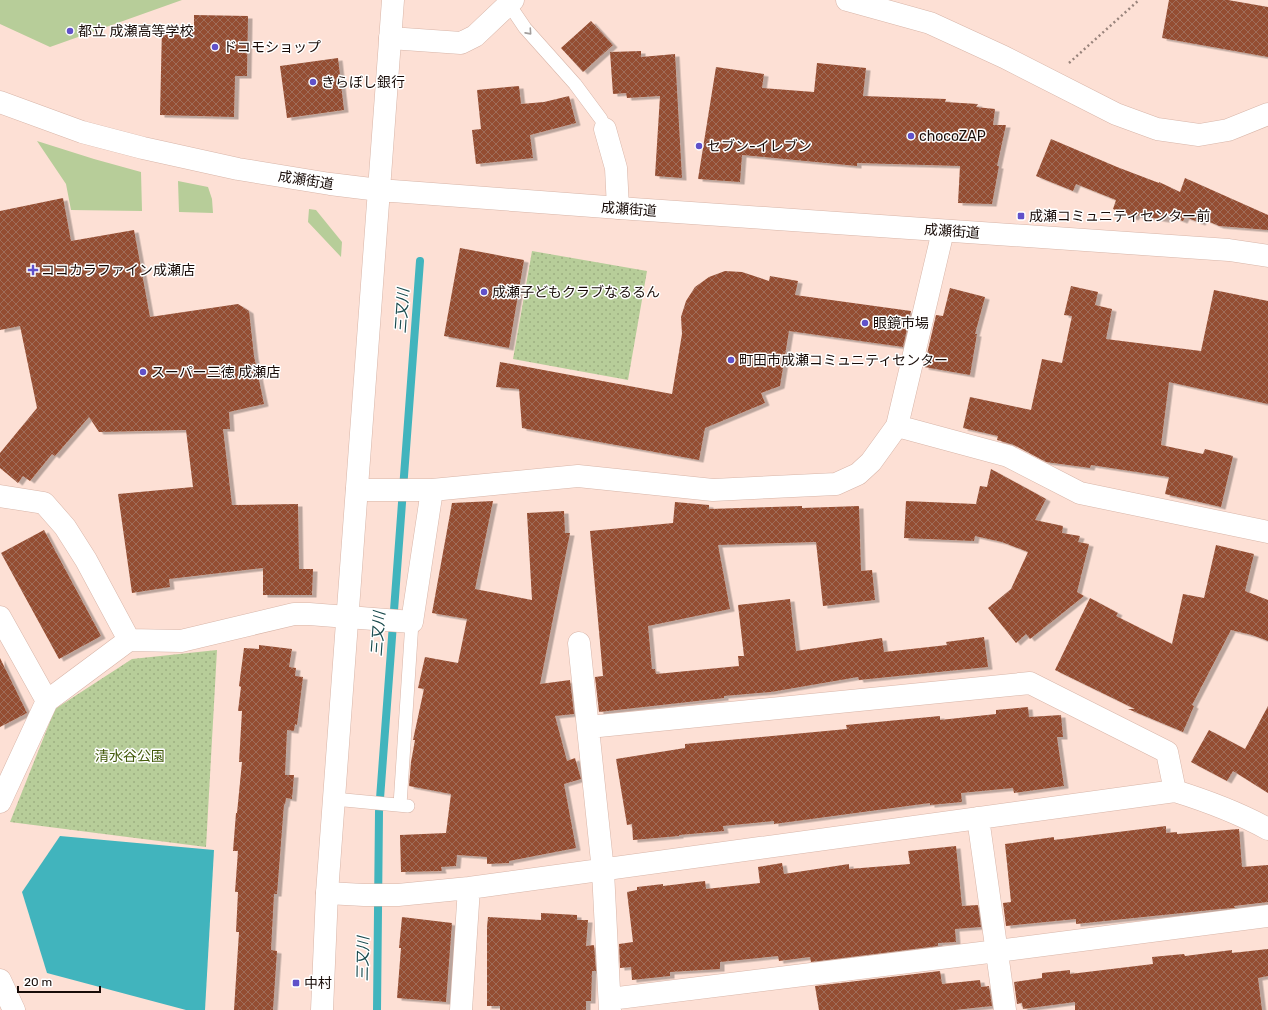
<svg xmlns="http://www.w3.org/2000/svg" width="1268" height="1010" font-family="Rubik,'Noto Sans JP',sans-serif">
  <style>
    .grass { fill: #b7cd99 }
    .park { fill: url(#park-dots) }
    .water { fill: #41b4bd }
    .lines { fill: none; stroke-linecap: round; stroke-linejoin: round }
    .stream { stroke: #41b4bd; stroke-width: 8 }
    .building { fill: url(#building-cross-hatch); filter: url(#shadow) }
    .lane-casing { stroke: #d8b5a8; stroke-width: 14 }
    .street-casing { stroke: #d8b5a8; stroke-width: 23 }
    .secondary-casing { stroke: #d8b5a8; stroke-width: 23 }
    .path { stroke: #98837b; stroke-width: 2.5; stroke-dasharray: 2 3; stroke-linecap: butt }
    .lane { stroke: #fff; stroke-width: 13 }
    .street { stroke: #fff; stroke-width: 22 }
    .secondary { stroke: #fff; stroke-width: 22 }
    .oneway { stroke: #a39e9c }
    .poi-dot { fill: #6051c9; stroke: #fff; stroke-width: 1.5 }
    .labels { text-anchor: middle; stroke-width: 3; stroke-linejoin: round; paint-order: stroke }
    .poi-label { font-size: 14px; fill: #180c08; stroke: #fff; text-anchor: start }
    .street-label { font-size: 14px; fill: #180c08; stroke: #fff }
    .park-label { font-size: 14px; fill: #425a0a; stroke: #fff }
    .water-label { font-size: 15px; font-style: italic; fill: #184a4d; stroke: #fff }
  </style>
  <defs>
    <pattern id="park-dots" width="8" height="8" patternUnits="userSpaceOnUse"><rect width="8" height="8" fill="#b7cd99"/><path d="M2 2h.1M6 6h.1" fill="none" stroke="#9daf82" stroke-width="1.8" stroke-linecap="round"/></pattern>
    <pattern id="building-cross-hatch" width="8" height="8" patternUnits="userSpaceOnUse"><rect width="8" height="8" fill="#944e33"/><path d="M0 0l8 8M0 8l8-8" fill="none" stroke="#9f6d5a"/></pattern>
    <filter id="shadow"><feDropShadow dx="4.5" dy="2.5" stdDeviation="0" flood-color="#0004"/></filter>
  </defs>
  <rect width="100%" height="100%" fill="#fde0d5"/>
  <path class="grass" d="M0 0H182L50 47 0 24Z
    M37 141 94 159 141 172 142 211 71 210 66 184Z
    M178 181 208 187 212 199 213 213 179 212Z
    M309 209 316 210 342 242 341 257 308 222Z"/>
  <path class="park" d="M532 251 647 271 628 380 513 359Z
    M217 650 206 847 10 822 55 709 132 659Z"/>
  <path class="water" d="M60 836 214 850 205 1010H186L47 973 22 892Z"/>
  <g class="lines">
    <path class="stream" d="M377 1010 379 812 420 261"/>
  </g>
  <path class="building" d="M1169 0H1228L1268 7V57L1162 38Z
    M194 15 248 16 247 76H235L234 117 160 115 162 27 194 28Z
    M591 21 613 45 583 72 561 48Z
    M641 51V57L675 54 682 178 655 176 660 96 627 98 626 93 613 94 610 52Z
    M338 58 344 110 287 118 280 66Z
    M817 63 866 68 863 96 946 99 945 102 978 104 976 107 995 109 993 125H1006L997 166H999L992 204 958 203 960 166 857 163V166L742 155 740 182 698 179 716 67 764 74 762 88 814 92Z
    M519 86 521 104 544 102 569 96 576 123 530 135 533 158 476 164 472 130 481 129 477 90Z
    M1051 139 1117 167 1159 183V182L1180 192 1185 178 1268 215V230L1219 226 1203 219 1201 223 1185 217 1183 221 1167 215 1165 220 1136 215 1134 218 1113 209 1116 200 1076 184 1073 191 1036 176Z
    M63 198 71 241 134 230 150 317 238 304 249 311 254 356 264 404 229 412 230 429H223L232 505 298 504 299 569H313L312 595H263V568L169 579 170 587 132 593 118 494 193 487 186 430 99 432 89 417 55 456 52 454 30 481 23 476 18 483 0 468V453L37 408 20 326 0 330V211Z
    M460 248 524 260 509 348 444 336Z
    M725 271 742 272 769 281 770 276 798 281 795 295 911 311 903 347 789 331 780 386 761 393 765 403 705 428 699 460 522 428 519 389 496 387 500 362 672 394 682 334 681 317 686 301 695 287 709 277Z
    M1071 286 1098 292 1095 305 1112 309 1106 339 1201 351 1214 290 1268 301V404L1169 382 1161 445 1203 454 1205 449 1233 456 1221 507 1165 494 1169 477 1091 465 1090 468 1046 462 1014 445 997 440 998 436 963 428 970 397 1031 410 1042 359 1062 363 1072 316 1064 315Z
    M950 288 985 297 975 334H977L970 375 924 367 936 315 943 316Z
    M991 469 1046 499 1035 520 1063 526 1062 533 1080 536 1078 542 1089 544 1077 592 1084 596 1030 639 1026 634 1016 643 988 608 1011 589 1028 552 1002 542 975 536 974 541 904 538 906 501 976 504 980 486 987 487Z
    M493 501 475 589 532 600 527 513 564 511 565 533H570L540 684 570 680 574 714 555 716 567 761 575 758 581 779 564 784 576 848 509 861V863L487 864V857L457 855 456 866 441 867 442 871 401 872 400 835 446 833 451 794 409 786 411 762 415 740H413L424 689 418 688 425 657 458 663 467 619 432 613 452 503Z
    M675 502 709 505V509L802 506V508L859 506 861 571 872 570 875 600 823 606 816 542 718 545 730 609 648 626 652 669H655L656 674 739 666 738 656H744L738 605 790 599 796 651 882 638 884 652 947 645 946 642 984 637 988 667 859 680 858 677 771 692 724 696V698L599 712 595 677 603 676 590 531 673 523Z
    M44 530 101 636 59 659 1 553Z
    M1216 545 1254 554 1245 591 1268 600V641L1252 635 1231 630 1192 705 1194 706 1183 732 1128 709H1135L1055 670 1090 598 1118 613 1116 616 1172 644 1183 594 1204 598Z
    M259 645 292 649 289 667 296 668 295 676 303 677 297 725 295 724 294 731 287 730 285 775H294L292 799 286 798 285 805 284 804 277 894H274L271 950 277 951 273 1010H234L239 932H236L238 892H235L238 851H233L236 813H237L242 762H239L242 711H238L241 687 239 686 244 648 259 649Z
    M0 658 27 713 0 727Z
    M1268 706V793L1233 771 1227 781 1191 762 1209 730 1245 749Z
    M1028 707 1029 717 1061 715 1063 737H1057L1064 786 1014 793 1013 788 961 793 962 802 930 805V803L774 824V821L723 826 724 831 679 835V836L633 840 632 824 627 825 616 759 685 748V744L847 729 846 725 940 716V720L996 714V710Z
    M1166 826V833L1177 832V834L1239 829 1242 867 1268 865V902L1234 906 1235 908 1221 909 1076 924V919L1006 926 1003 903 1011 902 1005 844 1054 837V840Z
    M956 846 962 906 978 905 981 927 955 929 956 942 938 943V946L811 962 810 957 779 961 778 956 720 962V969L670 972V976L632 980 631 967 620 968 619 944 633 942 627 892 637 890V887L663 884V886L705 881 706 889 760 883 758 867 782 863 784 874 849 864V869L910 864 908 851Z
    M541 913 577 915V920H588L586 946 594 945 596 971H592L591 1001H586V1010H500V1006H487V927L488 917 541 920Z
    M402 917 452 923 446 1002 397 998 401 948H399Z
    M1268 949V976L1258 978 1262 1010H1075V1002L1023 1009 1022 1003 1017 1004 1014 982 1042 978V973L1070 970V974L1153 964 1152 957 1184 954 1185 956 1232 950V953Z
    M940 971 942 984 980 980 981 987 989 986 992 1006 955 1010H819L815 986Z"/>
  <g class="lines">
    <g class="lane-casing">
      <path id="lane" d="M506 0 525 28 575 84 601 119 605 129
        M334 799 408 806
        M400 805 412 622"/>
    </g>
    <g class="street-casing">
      <path id="street" d="M390 38 461 43 475 36 513 0
        M605 129 616 168 618 208
        M897 426 1008 456 1080 493 1268 532
        M357 490H432L578 476 713 490 836 484 858 474 871 462 897 426 943 231
        M0 496 44 503 65 527 86 560 129 640
        M0 617 47 701
        M579 643 603 871 610 1010
        M589 727 1030 683 1167 752 1175 791
        M0 802 47 701 129 640 181 641 294 614H309L412 622 432 490
        M978 818 1005 1010
        M327 893 364 895H398L469 888 1175 791C1207 801 1239 813 1268 829
        M0 980 14 1010
        M610 999 997 951 1268 916
        M461 1010 469 888"/>
    </g>
    <g class="secondary-casing">
      <path id="secondary" d="M847 0 930 23 1004 57 1116 114 1157 129 1199 135 1228 130 1268 114
        M0 102 82 132 143 148 238 169 330 184 379 190 633 209 1229 250 1268 256
        M322 1010 327 893 393 0"/>
    </g>
    <path class="path" d="M1069 63 1139 0"/>
    <use href="#lane" class="lane"/>
    <use href="#street" class="street"/>
    <use href="#secondary" class="secondary"/>
  </g>
  <defs><path id="oneway-chevron" d="M-2-3.5L2.5 0L-2 3.5" fill="none" stroke-width="1.6" stroke-linecap="round" stroke-linejoin="round"/></defs>
  <use class="oneway" href="#oneway-chevron" transform="translate(529 32) rotate(48)"/>
  <g class="poi-dot">
    <circle cx="70" cy="31" r="4"/>
    <circle cx="215" cy="47" r="4"/>
    <circle cx="313" cy="82" r="4"/>
    <circle cx="911" cy="136" r="4"/>
    <circle cx="699" cy="146" r="4"/>
    <rect x="1017" y="212" width="8" height="8" rx="2"/>
    <path d="M31 264h4v4h4v4h-4v4h-4v-4h-4v-4h4z"/>
    <circle cx="484" cy="292" r="4"/>
    <circle cx="865" cy="323" r="4"/>
    <circle cx="731" cy="360" r="4"/>
    <circle cx="143" cy="372" r="4"/>
    <rect x="292" y="979" width="8" height="8" rx="2"/>
  </g>
  <g class="labels">
    <g class="poi-label">
      <text x="78" y="36">都立 成瀬高等学校</text>
      <text x="223" y="52">ドコモショップ</text>
      <text x="321" y="87">きらぼし銀行</text>
      <text x="919" y="141">chocoZAP</text>
      <text x="707" y="151">セブン-イレブン</text>
      <text x="1029" y="221">成瀬コミュニティセンター前</text>
      <text x="41" y="275">ココカラファイン成瀬店</text>
      <text x="492" y="297">成瀬子どもクラブなるるん</text>
      <text x="873" y="328">眼鏡市場</text>
      <text x="739" y="365">町田市成瀬コミュニティセンター</text>
      <text x="151" y="377">スーパー三徳 成瀬店</text>
      <text x="304" y="988">中村</text>
    </g>
    <g class="street-label">
      <text transform="translate(306 180) rotate(9)" y="5">成瀬街道</text>
      <text transform="translate(629 209) rotate(4)" y="5">成瀬街道</text>
      <text transform="translate(952 231) rotate(4)" y="5">成瀬街道</text>
    </g>
    <g class="park-label">
      <text x="130" y="761">清水谷公園</text>
    </g>
    <g class="water-label">
      <text transform="translate(402 311) rotate(-86)" y="5">三又川</text>
      <text transform="translate(378 634) rotate(-86)" y="5">三又川</text>
      <text transform="translate(363 959) rotate(-89)" y="5">三又川</text>
    </g>
  </g>
  <path d="M18 986v6h82v-6" fill="none" stroke="#180c08" stroke-width="2"/>
  <text x="24" y="986" font-size="12" fill="#180c08" stroke="#ffffff" stroke-width="3" paint-order="stroke">20 m</text>
</svg>
